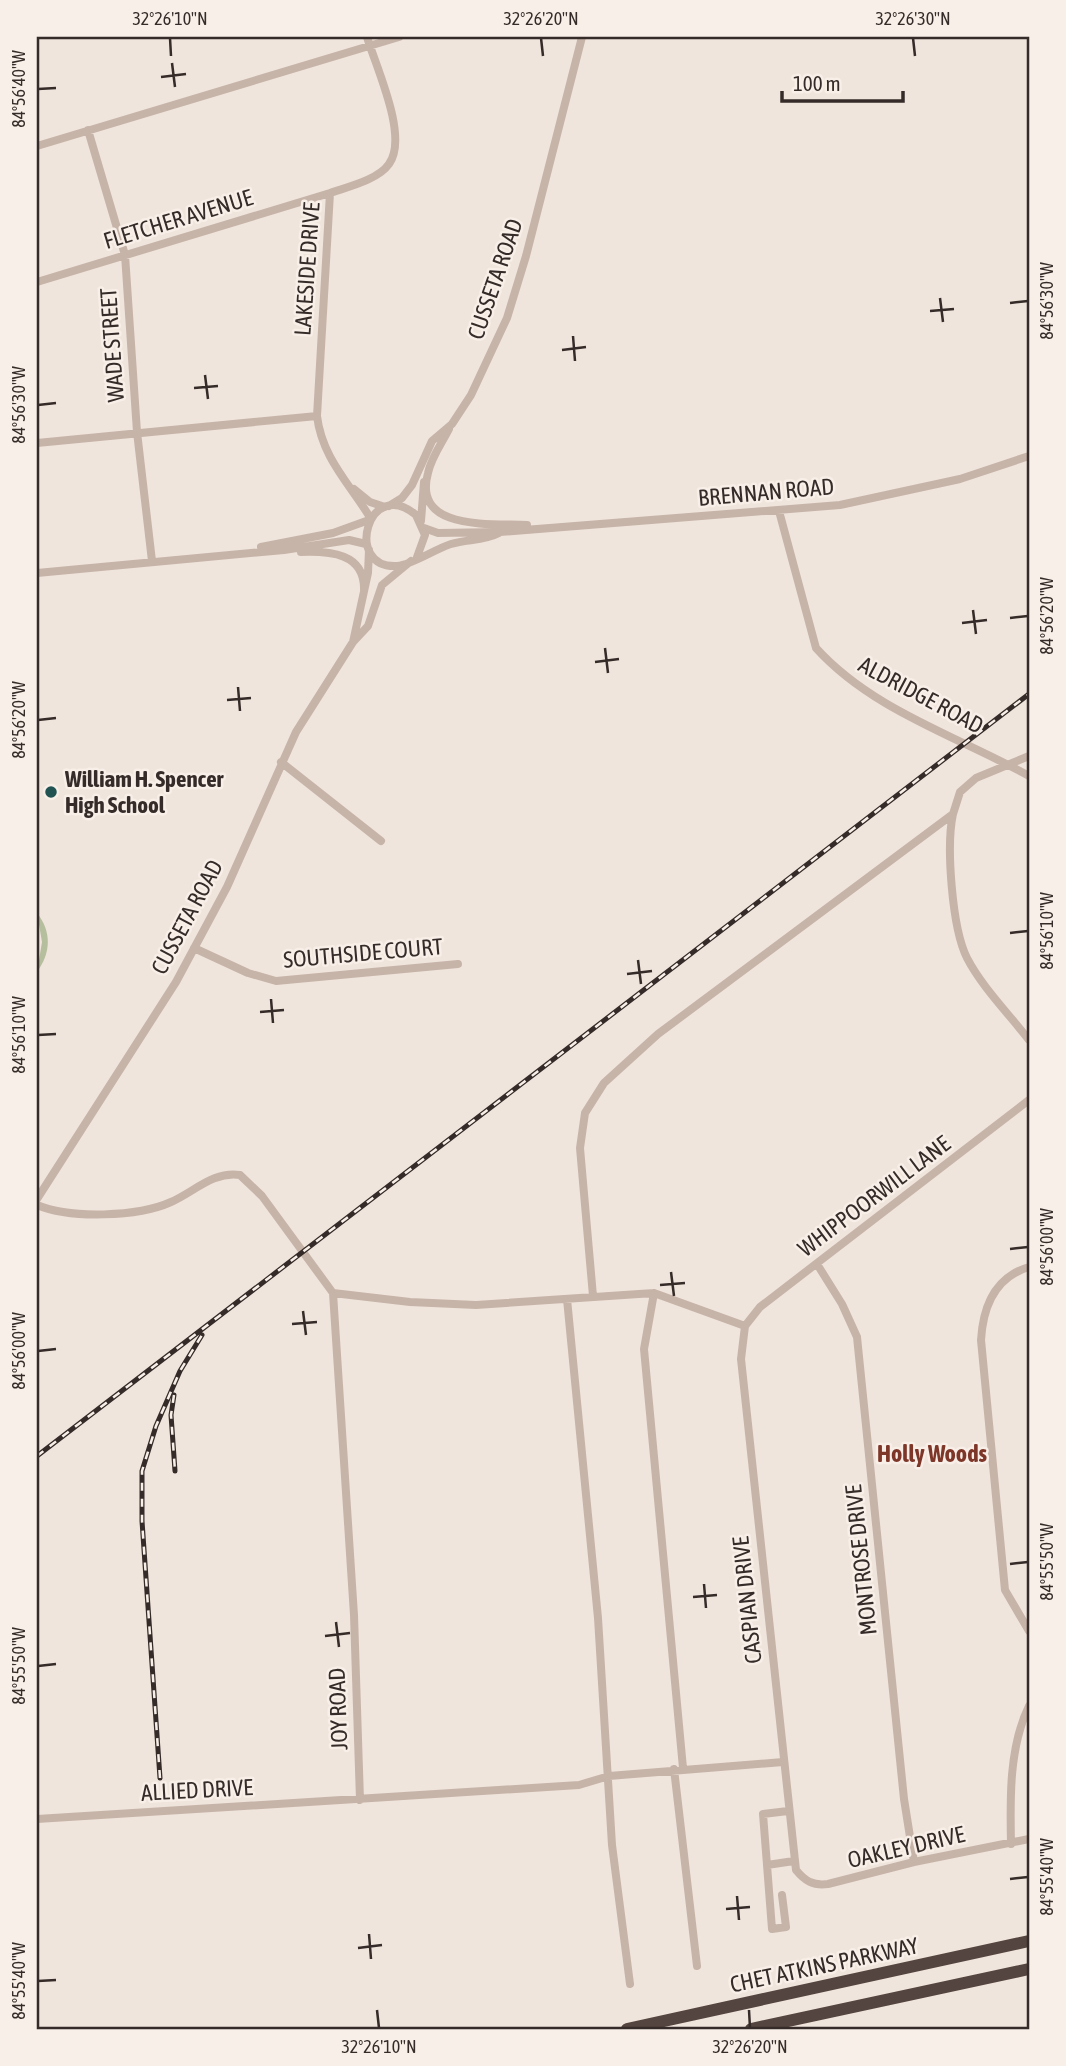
<svg xmlns="http://www.w3.org/2000/svg" width="1066" height="2066" font-family="'Asap Condensed',sans-serif">
  <style>
    .green { fill: #b5be9d }
    .lines { fill: none; stroke-linecap: round; stroke-linejoin: round }
    .minor { stroke: #c7b4a9; stroke-width: 8 }
    .highway { stroke: #554540; stroke-width: 12 }
    .rail-casing { stroke: #352b28; stroke-width: 5 }
    .rail { stroke: #f8efe8; stroke-width: 2.5; stroke-dasharray: 8; stroke-linecap: butt }
    .ticks { fill: none; stroke: #352b28; stroke-width: 2.5 }
    .poi-dot { fill: #215352; stroke: #f8efe8; stroke-width: 2.5 }
    .labels { text-anchor: middle; stroke-width: 5; stroke-linejoin: round; paint-order: stroke }
    .street-label { font-size: 23px; fill: #352b28; stroke: #f8efe8 }
    .poi-label { font-size: 23px; font-weight: bold; fill: #352b28; stroke: #f8efe8; text-anchor: start }
    .neighbourhood-label { font-size: 24px; font-weight: bold; fill: #7d3628; stroke: #f8efe8 }
    .neatline { fill: none; stroke: #352b28; stroke-width: 2.5 }
    .ticks-label { font-size: 18px; text-anchor: middle; fill: #352b28 }
  </style>
  <rect width="100%" height="100%" fill="#f0e5dc"/>
  <path class="green" d="M37 913C52 932 51 953 37 972L42 942Z"/>
  <g class="lines">
    <path class="minor" d="M367 37C376 67 409 137 389 164 378 180 347 187 330 193L317 416C322 458 350 484 371 519
      M88 130 125 255 137 432 152 561
      M37 146 399 37
      M37 282 330 193
      M449 429C442 443 431 458 428 473 412 532 493 523 527 525
      M37 443 317 416
      M354 489 370 502 385 507
      M389 506 402 498 412 485 432 441 452 424 471 395 507 318 526 256 582 37
      M779 511 816 648C872 710 957 736 1029 776
      M421 521 424 482
      M424 528 438 533 500 532 840 505 960 479 1029 456
      M261 547 333 533 369 520
      M301 552C330 551 365 553 364 590
      M417 557 425 535 416 515C368 475 343 569 397 566 412 565 435 549 451 544 467 539 484 541 499 533
      M37 573 284 550 349 540 366 544
      M353 642 368 573 369 550
      M281 762 381 841
      M953 814C946 846 952 928 967 958 982 987 1009 1014 1029 1040
      M194 948 248 973 276 981 458 964
      M37 1199 176 982 227 887 296 732 353 642 368 626 382 585 411 561
      M37 1205C70 1219 138 1217 171 1202 194 1192 213 1171 240 1175L262 1196 333 1293 354 1615 360 1800
      M817 1264 842 1304 857 1337 904 1799 914 1862
      M1029 1267C995 1277 983 1307 981 1340L1005 1590 1029 1631
      M333 1293 410 1302 476 1305 654 1293 745 1326
      M654 1293 644 1349 683 1768
      M593 1296 580 1148 585 1113 604 1083 658 1034 953 814 960 792 976 778 1029 756
      M567 1299 598 1618 612 1845 630 1984
      M745 1326 741 1359 796 1870C805 1881 813 1886 828 1884L914 1862 1029 1839
      M745 1326 760 1307 1029 1100
      M674 1769 697 1966
      M788 1811 763 1814 767 1865 794 1861
      M37 1819 579 1785 609 1776 783 1762
      M1011 1844C1010 1799 1009 1747 1029 1706
      M767 1865 772 1929 786 1927 782 1895"/>
    <path class="highway" d="M627 2029 1029 1941
      M751 2029 1029 1969"/>
    <g class="rail-casing">
      <path id="rail" d="M174 1395 171 1415 175 1471
        M37 1456 1029 694
        M160 1778 142 1521V1471L156 1426 180 1371 202 1335"/>
    </g>
    <use href="#rail" class="rail"/>
  </g>
  <path class="ticks" d="M170 38 171 56M541 38 543 56M913 38 915 56M172 63 175 87M161 77 186 74M38 89 56 88M940 298 943 322M1010 303 1028 301M930 311 954 309M573 336 575 361M562 350 586 347M205 375 208 399M194 388 218 386M38 405 56 403M973 610 976 634M1010 618 1028 616M962 623 987 620M605 648 608 673M595 662 619 659M238 687 240 711M227 700 251 698M38 720 56 718M1010 933 1028 931M638 960 641 984M627 974 652 971M271 999 273 1023M260 1012 284 1010M38 1035 56 1034M1010 1249 1028 1247M671 1272 674 1296M660 1285 685 1283M303 1311 306 1335M292 1324 317 1322M38 1351 56 1349M1010 1564 1028 1562M704 1584 706 1608M693 1597 717 1595M336 1622 339 1647M325 1636 350 1633M38 1666 56 1664M1010 1879 1028 1877M737 1896 739 1920M726 1909 750 1907M369 1934 371 1959M358 1948 382 1945M38 1981 56 1980M377 2010 379 2028M749 2010 750 2028"/>
  <circle class="poi-dot" cx="51" cy="792" r="7"/>
  <g class="labels">
    <g class="street-label">
      <text transform="translate(178 219) rotate(-17)" y="8">FLETCHER AVENUE</text>
      <text transform="translate(307 269) rotate(-86)" y="8">LAKESIDE DRIVE</text>
      <text transform="translate(495 279) rotate(-71)" y="8">CUSSETA ROAD</text>
      <text transform="translate(112 345) rotate(-94)" y="8">WADE STREET</text>
      <text transform="translate(766 492) rotate(-5)" y="8">BRENNAN ROAD</text>
      <text transform="translate(921 695) rotate(28)" y="8">ALDRIDGE ROAD</text>
      <text transform="translate(187 917) rotate(-62)" y="8">CUSSETA ROAD</text>
      <text transform="translate(363 953) rotate(-5)" y="8">SOUTHSIDE COURT</text>
      <text transform="translate(874 1196) rotate(-37)" y="8">WHIPPOORWILL LANE</text>
      <text transform="translate(861 1560) rotate(-96)" y="8">MONTROSE DRIVE</text>
      <text transform="translate(747 1600) rotate(-96)" y="8">CASPIAN DRIVE</text>
      <text transform="translate(338 1709) rotate(-92)" y="8">JOY ROAD</text>
      <text transform="translate(197 1790) rotate(-3)" y="8">ALLIED DRIVE</text>
      <text transform="translate(906 1847) rotate(-13)" y="8">OAKLEY DRIVE</text>
      <text transform="translate(824 1965) rotate(-12)" y="8">CHET ATKINS PARKWAY</text>
    </g>
    <g class="poi-label">
      <text x="65" y="787">William H. Spencer<tspan x="65" dy="26">High School</tspan></text>
    </g>
    <g class="neighbourhood-label">
      <text x="932" y="1462">Holly Woods</text>
    </g>
  </g>
  <rect width="1066" height="2066" fill="none" stroke="#f8efe8" stroke-width="77"/>
  <path d="M782 91v10h121v-10" fill="none" stroke="#352b28" stroke-width="3.5"/>
  <text x="793" y="91" font-size="21" fill="#352b28" stroke="#f8efe8" stroke-width="5" paint-order="stroke">100 m</text>
  <rect x="38" y="38" width="990" height="1990" class="neatline"/>
  <g class="ticks-label">
    <text x="170" y="25">32°26'10"N</text>
    <text x="541" y="25">32°26'20"N</text>
    <text x="913" y="25">32°26'30"N</text>
    <text transform="translate(19 89) rotate(-90)" y="6">84°56'40"W</text>
    <text transform="translate(1047 301) rotate(-90)" y="6">84°56'30"W</text>
    <text transform="translate(19 405) rotate(-90)" y="6">84°56'30"W</text>
    <text transform="translate(1047 616) rotate(-90)" y="6">84°56'20"W</text>
    <text transform="translate(19 720) rotate(-90)" y="6">84°56'20"W</text>
    <text transform="translate(1047 931) rotate(-90)" y="6">84°56'10"W</text>
    <text transform="translate(19 1035) rotate(-90)" y="6">84°56'10"W</text>
    <text transform="translate(1047 1247) rotate(-90)" y="6">84°56'00"W</text>
    <text transform="translate(19 1351) rotate(-90)" y="6">84°56'00"W</text>
    <text transform="translate(1047 1562) rotate(-90)" y="6">84°55'50"W</text>
    <text transform="translate(19 1666) rotate(-90)" y="6">84°55'50"W</text>
    <text transform="translate(1047 1877) rotate(-90)" y="6">84°55'40"W</text>
    <text transform="translate(19 1981) rotate(-90)" y="6">84°55'40"W</text>
    <text x="379" y="2053">32°26'10"N</text>
    <text x="750" y="2053">32°26'20"N</text>
  </g>
</svg>
